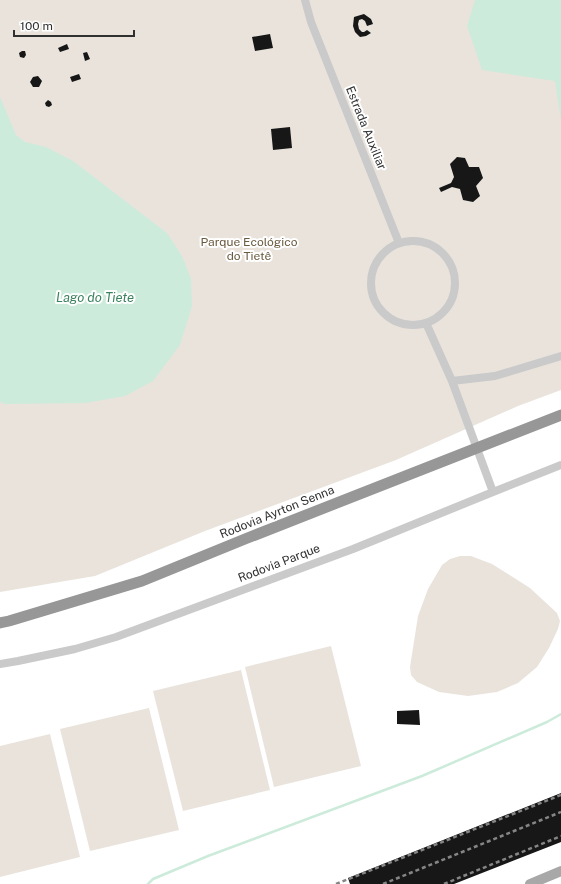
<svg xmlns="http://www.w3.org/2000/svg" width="561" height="884" font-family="'Public Sans',sans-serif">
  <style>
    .green { fill: #e9e3dc }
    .water { fill: #ccebdb }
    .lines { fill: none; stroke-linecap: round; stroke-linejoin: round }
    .stream { stroke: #ccebdb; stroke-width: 2.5 }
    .building { fill: #171717 }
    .minor { stroke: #cacaca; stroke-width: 8 }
    .major { stroke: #a8a8a8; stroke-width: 10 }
    .highway { stroke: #979797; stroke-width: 11 }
    .rail { stroke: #858585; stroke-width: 2.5; stroke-dasharray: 4 3; stroke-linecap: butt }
    .labels { text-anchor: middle; stroke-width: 4; stroke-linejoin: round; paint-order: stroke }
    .street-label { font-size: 12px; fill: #303030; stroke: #fff }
    .park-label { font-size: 12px; fill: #6a5a3f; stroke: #fff }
    .water-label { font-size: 13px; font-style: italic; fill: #3c825e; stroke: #fff }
  </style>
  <rect width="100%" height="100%" fill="#fff"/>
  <path class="green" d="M0 0H561V390L518 406 396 460 205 531 95 576 0 592Z
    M460 556H471L492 564 530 588 557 613 560 621 558 629 549 648 537 667 518 683 497 692 468 696 439 692 417 682 411 675 410 667 418 616 428 589 442 565 450 559Z
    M331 646 361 766 274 787 245 667Z
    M241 670 270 790 183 811 153 691Z
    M149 708 179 830 90 851 60 729Z
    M50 734 80 857 0 877V746Z"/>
  <path class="water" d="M475 0H561V122L555 81 482 70 467 26Z
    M0 97 16 135 25 142 46 147 73 161 167 233 182 256 191 279 192 306 180 345 153 381 125 396 85 403 5 404 0 402Z"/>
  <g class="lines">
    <path class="stream" d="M148 884 153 879 208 856 422 776 547 722 561 714"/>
  </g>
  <path class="building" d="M364 14 371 19 373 24 367 26 365 21 362 19 359 20 358 24 359 29 362 32H364L367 30 371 33 366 36 360 37 355 32 353 26 354 17Z
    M270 34 273 48 255 51 252 37Z
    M67 44 69 49 60 52 58 48Z
    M22 51H25L26 55 24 58 20 57 19 53Z
    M87 52 90 59 85 61 83 53Z
    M79 74 81 79 72 82 70 77Z
    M38 76 42 81 39 87H33L30 82 33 77Z
    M48 100 51 102 52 105 49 107 46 106 45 103Z
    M290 127 292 148 273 150 271 129Z
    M457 157 465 158 469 167H479L483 178 476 186 480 196 473 202 463 200 460 189 452 187 441 192 439 188 451 183 454 177 450 164Z
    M419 710 420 725 397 724V711Z
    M561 793V842L454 884H350L348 878Z"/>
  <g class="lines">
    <path class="minor" d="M305 0 311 22 399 243
      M371 283a42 42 0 1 1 84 0a42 42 0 1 1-84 0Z
      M426 323 452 381 493 492
      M452 381 495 376 561 356
      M0 664 18 661 75 649 116 637 353 549 493 492 561 465"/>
    <path class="major" d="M530 884 561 871"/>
    <path class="highway" d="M0 623 9 621 142 581 245 539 561 415"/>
    <path class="rail" d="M336 884 561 795
      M383 884 561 812
      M444 884 561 836"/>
  </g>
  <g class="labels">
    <g class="street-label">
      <text transform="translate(366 128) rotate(68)" y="4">Estrada Auxiliar</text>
      <text transform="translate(277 512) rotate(-22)" y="4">Rodovia Ayrton Senna</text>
      <text transform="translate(279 563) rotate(-21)" y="4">Rodovia Parque</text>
    </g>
    <g class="park-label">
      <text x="249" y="246">Parque Ecológico<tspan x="249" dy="14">do Tietê</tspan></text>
    </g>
    <g class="water-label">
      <text x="95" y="302">Lago do Tiete</text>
    </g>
  </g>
  <path d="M14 30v6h120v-6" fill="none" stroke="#303030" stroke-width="2"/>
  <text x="20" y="30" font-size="12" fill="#303030" stroke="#ffffff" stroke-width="3" paint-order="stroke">100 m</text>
</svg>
